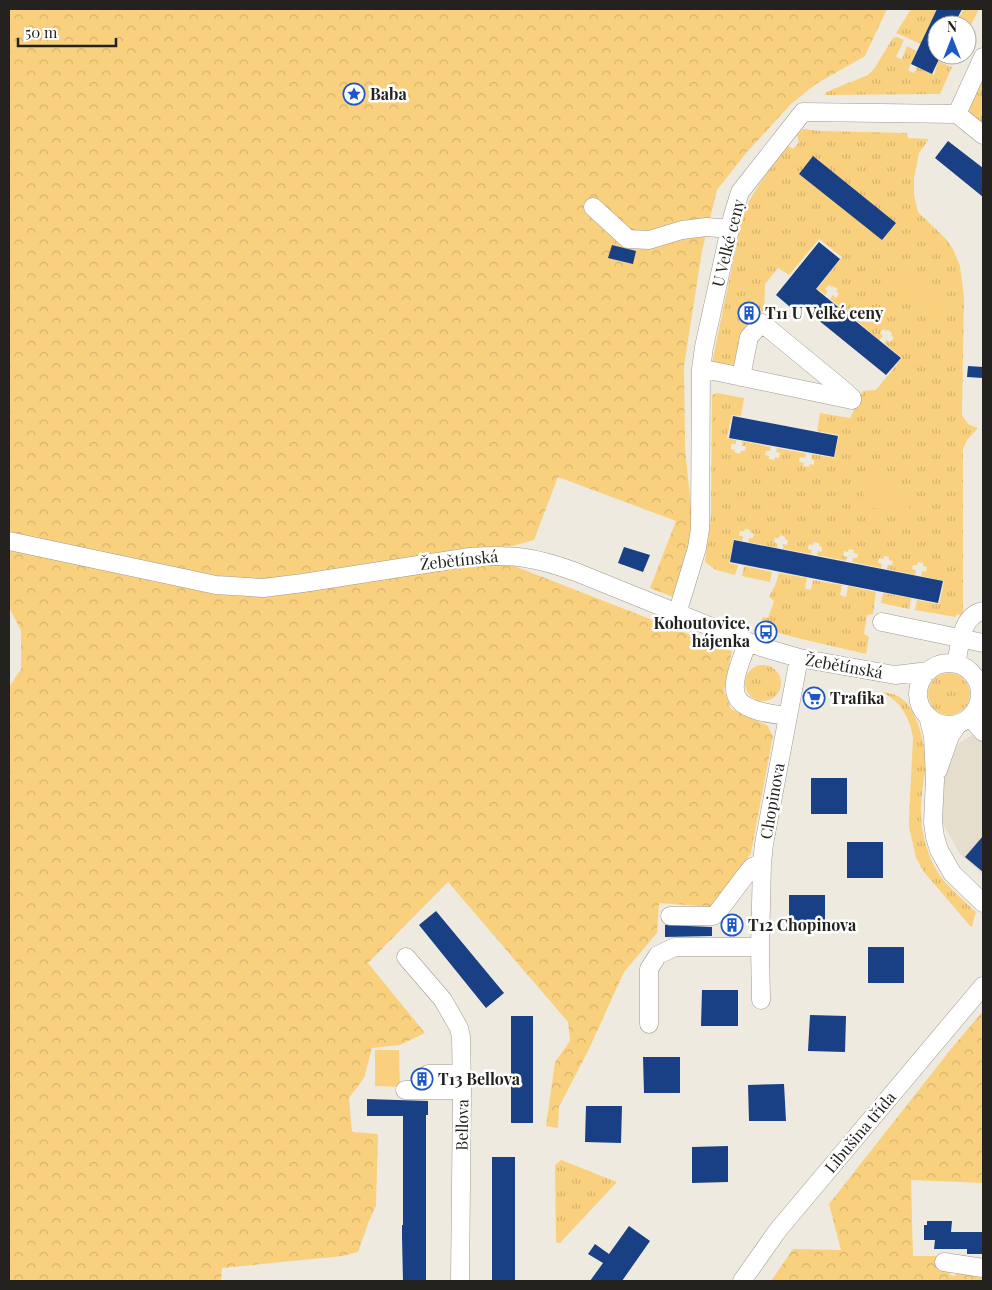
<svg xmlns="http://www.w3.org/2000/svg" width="992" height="1290" font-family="'Playfair Display',serif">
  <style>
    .built { fill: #e6decc }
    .grass { fill: url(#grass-tufts) }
    .forest { fill: url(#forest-crowns) }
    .pitch { fill: #f9d17e }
    .building { fill: #193f85 }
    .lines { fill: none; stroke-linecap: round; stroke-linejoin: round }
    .minor-casing { stroke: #9f9a90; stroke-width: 19 }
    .minor { stroke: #fff; stroke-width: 18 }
    .labels { text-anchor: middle; stroke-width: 5; stroke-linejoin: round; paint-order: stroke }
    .poi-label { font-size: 16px; font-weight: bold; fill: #24221e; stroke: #fff; text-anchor: start }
    .street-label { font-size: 16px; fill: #24221e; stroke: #fff }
  </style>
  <defs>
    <pattern id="grass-tufts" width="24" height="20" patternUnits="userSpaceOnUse" patternTransform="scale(1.25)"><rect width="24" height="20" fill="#f9d17e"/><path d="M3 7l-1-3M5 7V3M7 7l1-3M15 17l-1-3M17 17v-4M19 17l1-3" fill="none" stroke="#d5b36c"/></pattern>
    <pattern id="forest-crowns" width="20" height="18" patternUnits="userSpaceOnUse" patternTransform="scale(1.25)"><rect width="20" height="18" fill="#f9d17e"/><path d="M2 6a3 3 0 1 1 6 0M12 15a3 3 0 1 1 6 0" fill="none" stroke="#d5b36c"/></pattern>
  </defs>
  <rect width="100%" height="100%" fill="#efeadf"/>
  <path class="built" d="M983 728V875L960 854 943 824V782L958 744Z"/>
  <path class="grass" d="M911 9H937L921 44 896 33Z
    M964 9H979L969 29 967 28V25L955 23Z
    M897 37 904 40 896 57 902 59 907 46 917 51 908 70 914 73 917 67 934 75 938 61 952 67 940 94 825 95 826 92 868 75 874 69 893 38Z
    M983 57V135L957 114Z
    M803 129 820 131 907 133 908 138 929 139 919 153 914 179V195L918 212 947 240 953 249 960 266 964 296 962 415 968 424 978 428 967 440 963 449V617L958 614 955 617 950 616 915 610 917 600 939 604 944 581 921 576 922 571 926 572 927 567 923 566V563L918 562 917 565H913L912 569 916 570 915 575 887 569 888 565H892L893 561 889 560V557L884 556 883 559 879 558 878 563 882 564 881 568 852 562 853 558H857L858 554 854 553V550L849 549 848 552 844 551 843 556 847 557 846 561 817 555 818 551 822 552V547L819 546V543L814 542 813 545 809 544 808 549 812 550 811 554 783 549V544L787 545 788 540 785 539V537L780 535 779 538H775L774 542 778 544 777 548 748 542 749 538H753L754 534 750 532V530L745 529 744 531H740L739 536H743L742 541 734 539 729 563 738 565 735 575 716 570 705 562 711 517 712 395 717 393 744 398 741 416 732 415 727 438 736 440V444H731V449L735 450 734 452 740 454 741 451H745L746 446H742V441L771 447 770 451H766L765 455 769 456V459L774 460 775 457 779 458 780 453 776 452 777 448 804 453H806L805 458 800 457 799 462 804 463 803 466 809 467 810 464 814 465V460L811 459 812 454 834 458 839 435 817 431 820 413 850 418 863 391 876 390 902 358 884 343 887 340 890 342 894 338 891 335 892 333 888 330 886 331 883 329 880 333 883 336 879 340 857 321 860 317 863 320 866 316 860 308 859 309 855 307 852 311 855 314 852 317 830 299 833 295 836 298 839 294 836 291 838 289 833 286 832 287 829 285 825 289 828 291 825 295 819 290 818 292 816 290 842 257 819 239 789 275 778 268 765 284 764 313 749 302 739 315 754 327 736 364 731 368 712 363 743 214C754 188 771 168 788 146L793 149 799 142 797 135Z
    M744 566 772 572 770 582 742 576Z
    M779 573 807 578 805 588 811 590 813 580 842 585 840 595 846 597 848 586 876 592 873 614 867 615 864 634 869 637 866 654 793 637 759 627 763 617 768 618 774 601 769 597 776 583Z
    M883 593 911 598 909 609 881 603Z
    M745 683a18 18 0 1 1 36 0a18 18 0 1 1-36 0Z
    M928 694a21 21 0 1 1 42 0a21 21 0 1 1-42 0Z
    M882 692C888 693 896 694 901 698 912 705 922 731 923 744L928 745C927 765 922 786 921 806 920 832 928 862 945 882 954 892 965 902 976 912L972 927 970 926 924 872 916 858 909 827V819L913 737C909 716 901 702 882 692Z
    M561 1160 617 1182 560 1243 556 1242 555 1165Z"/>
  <path class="forest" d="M9 9H887L865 56 816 84 791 104 747 152 717 190 702 251 684 366 685 447 693 529 687 560 673 597 650 588 676 521 558 477 534 540 513 546 469 548 302 574 263 579H243L217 577 9 532Z
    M9 550 214 594 264 597 304 592 471 565 509 564 732 651 724 690 731 709 767 725 773 736 751 853 715 907 659 903 657 933 624 972 588 1051 559 1107 558 1128 546 1126 555 1062 570 1041 568 1022 448 882 368 963 425 1033 400 1045 372 1048 364 1078 349 1098 352 1132 378 1134 376 1206 369 1221 358 1252 343 1256 222 1268 221 1281H9V687L21 669V630L9 608Z
    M983 1011V1183L911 1180 913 1256H936L935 1262 951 1269 949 1274 954 1276 959 1271 983 1272V1281H771L793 1249 841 1250 829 1204 951 1049Z"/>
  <path class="pitch" d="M913 267 950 297 931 319 895 290Z
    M867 477 914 486 908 514 862 506Z
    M375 1050H399L400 1087 375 1086Z"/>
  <path class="building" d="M937 9H962L954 25H937V55H941L932 74 911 64Z
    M948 141 983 168V197L935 158Z
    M813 156 896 223 882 240 799 174Z
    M819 242 840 259 816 289 901 358 886 375 801 306 796 312 776 295Z
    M612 245 636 251 633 264 608 258Z
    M749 303 759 311 749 321 740 315Z
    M968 366 983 367V378L967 377Z
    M733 416 838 436 834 457 729 438Z
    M734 540 943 581 938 603 730 562Z
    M624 547 650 555 643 572 618 563Z
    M811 778H847V814H811Z
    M983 836V872L965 857Z
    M847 842H883V878H847Z
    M789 895H825V931H789Z
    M436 911 504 993 486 1008 419 925Z
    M726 918H738V933H725Z
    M665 925 712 927V936L665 937Z
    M868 947H904V983H868Z
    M702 990H738V1026H701Z
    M810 1015 846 1016 845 1052 808 1051Z
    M511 1016H533V1123H511Z
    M643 1057H680V1093H644Z
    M784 1084 786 1121H749L748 1085Z
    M367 1099 428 1101V1115H426V1281H403L402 1237V1225H403V1116H367Z
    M586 1106H622L621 1143 585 1142Z
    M728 1146V1182L692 1183V1147Z
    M492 1157H515V1281H492Z
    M927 1221H952L951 1232H983V1254H967V1249H934L935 1240H924V1225H927Z
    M629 1226 650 1241 622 1281H590L603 1263 588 1254 595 1244 609 1254Z"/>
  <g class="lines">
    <g class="minor-casing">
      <path id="minor" d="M957 114 983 57
        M957 114 983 135
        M593 207 628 239 649 240 682 230 707 227 730 229
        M701 369 709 370 852 400V398L841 388 762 323 749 337 741 377
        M9 541 216 585 263 588 303 583 470 557C513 554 535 557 576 572L761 647 799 658 895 675 929 671
        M677 614 697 548 700 529 701 369 704 347 733 215 740 192 803 112 957 114
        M882 622 983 643
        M748 642C727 694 725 709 787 716
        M918 694a31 31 0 1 1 62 0a31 31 0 1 1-62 0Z
        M956 664C960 646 961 615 983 611
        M928 716 933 736 935 780 933 822 935 837 939 850 952 873 983 903
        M970 717 983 732
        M938 770 950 736 958 724
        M670 916H713L717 913 748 872 752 867 762 863
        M760 947 761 1000
        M406 957 443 1000 459 1028 461 1037 462 1090 460 1281
        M649 1024V969L658 955 675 947H760L762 863 764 844 799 658
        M428 1074H462
        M405 1090H462
        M944 1262 983 1268
        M742 1281 778 1230 983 986"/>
    </g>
    <use href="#minor" class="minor"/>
  </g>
  <defs>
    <g id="sight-ring" transform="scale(1.125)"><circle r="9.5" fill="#fff" stroke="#1e58c5" stroke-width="1.5"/><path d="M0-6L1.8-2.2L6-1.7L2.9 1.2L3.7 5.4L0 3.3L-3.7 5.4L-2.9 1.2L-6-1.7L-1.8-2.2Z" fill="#1e58c5"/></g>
    <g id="building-ring" transform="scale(1.125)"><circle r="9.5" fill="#fff" stroke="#1e58c5" stroke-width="1.5"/><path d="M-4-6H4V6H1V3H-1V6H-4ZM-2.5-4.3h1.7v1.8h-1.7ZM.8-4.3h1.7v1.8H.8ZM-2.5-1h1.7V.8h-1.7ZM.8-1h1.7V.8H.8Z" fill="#1e58c5"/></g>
    <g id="bus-ring" transform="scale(1.125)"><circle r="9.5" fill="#fff" stroke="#1e58c5" stroke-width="1.5"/><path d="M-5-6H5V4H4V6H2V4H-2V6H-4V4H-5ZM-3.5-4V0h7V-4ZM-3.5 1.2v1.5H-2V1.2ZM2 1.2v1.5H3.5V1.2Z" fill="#1e58c5"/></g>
    <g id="supermarket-ring" transform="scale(1.125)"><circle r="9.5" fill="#fff" stroke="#1e58c5" stroke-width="1.5"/><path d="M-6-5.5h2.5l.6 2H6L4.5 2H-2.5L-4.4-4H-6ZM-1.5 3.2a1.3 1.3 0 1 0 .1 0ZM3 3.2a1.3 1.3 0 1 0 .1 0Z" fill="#1e58c5"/></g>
  </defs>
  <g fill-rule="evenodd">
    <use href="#sight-ring" x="354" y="94"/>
    <use href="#building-ring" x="749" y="313"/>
    <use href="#bus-ring" x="766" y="632"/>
    <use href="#supermarket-ring" x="814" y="698"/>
    <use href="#building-ring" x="732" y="925"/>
    <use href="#building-ring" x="422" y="1079"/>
  </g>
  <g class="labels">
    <g class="poi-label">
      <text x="370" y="100">Baba</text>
      <text x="765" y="319">T11 U Velké ceny</text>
      <text x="750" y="629" text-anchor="end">Kohoutovice,<tspan x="750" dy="18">hájenka</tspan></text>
      <text x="830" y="704">Trafika</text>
      <text x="748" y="931">T12 Chopinova</text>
      <text x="438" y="1085">T13 Bellova</text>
    </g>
    <g class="street-label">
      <text transform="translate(728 243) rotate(-76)" y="6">U Velké ceny</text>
      <text transform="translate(459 560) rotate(-6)" y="6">Žebětínská</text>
      <text transform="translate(844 666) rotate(10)" y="6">Žebětínská</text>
      <text transform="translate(772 801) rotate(-80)" y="6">Chopinova</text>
      <text transform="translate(462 1125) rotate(-89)" y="6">Bellova</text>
      <text transform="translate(860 1132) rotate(-50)" y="6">Libušina třída</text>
    </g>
  </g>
  <rect width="992" height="1290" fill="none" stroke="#24221e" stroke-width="20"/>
  <g transform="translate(952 40)"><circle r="24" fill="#ffffff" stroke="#a7a7a5"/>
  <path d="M0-4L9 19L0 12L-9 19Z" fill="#1e58c5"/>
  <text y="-8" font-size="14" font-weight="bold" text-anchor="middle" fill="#24221e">N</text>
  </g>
  <path d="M18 38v8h98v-8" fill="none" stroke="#24221e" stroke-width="2.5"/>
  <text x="25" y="38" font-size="15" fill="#24221e" stroke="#ffffff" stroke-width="4" paint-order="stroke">50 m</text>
</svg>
